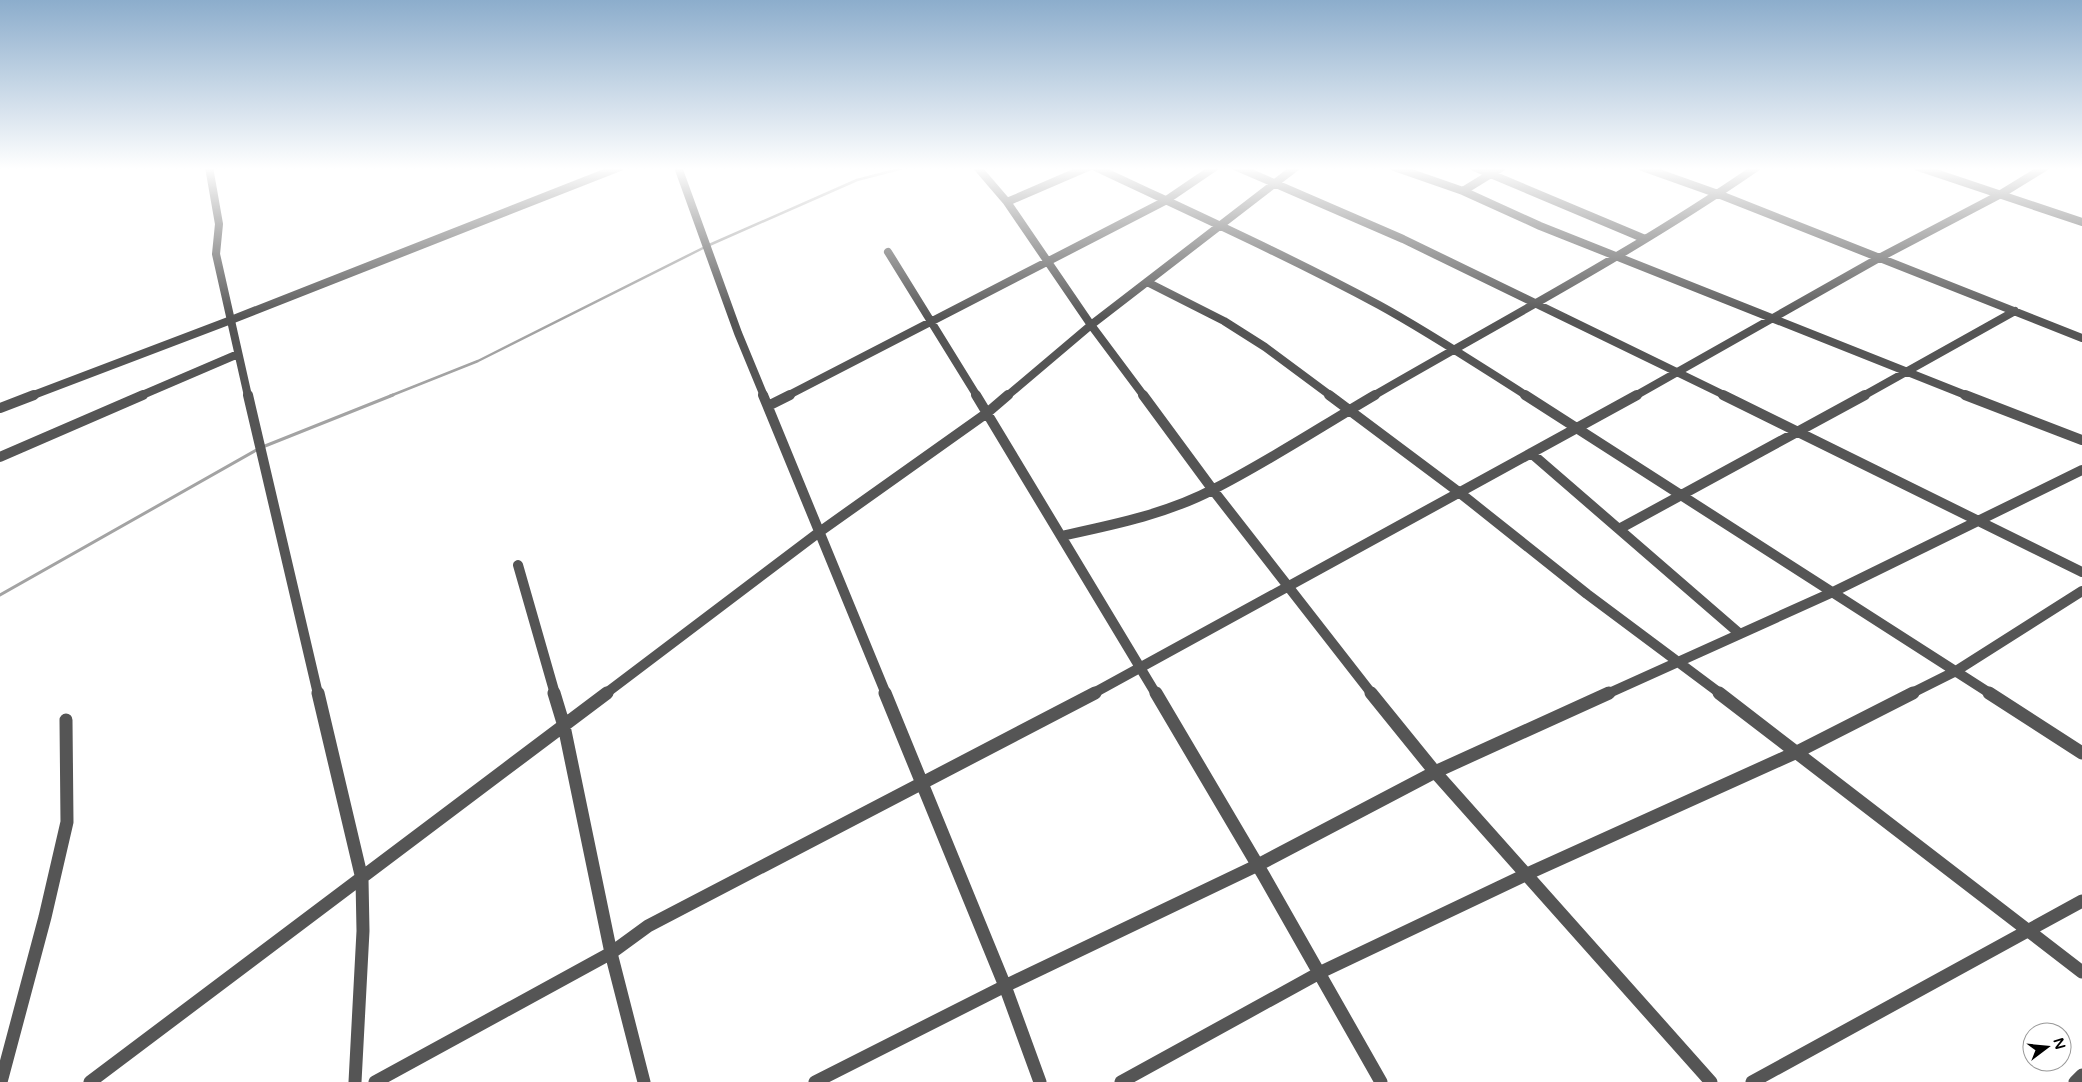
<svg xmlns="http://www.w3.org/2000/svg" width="2082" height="1082" font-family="'Varela Round',sans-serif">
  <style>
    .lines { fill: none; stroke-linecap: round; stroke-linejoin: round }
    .stream-far1 { stroke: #a3a3a3; stroke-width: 2.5 }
    .stream { stroke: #a3a3a3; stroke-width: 3 }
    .minor-far2 { stroke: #555; stroke-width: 8 }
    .minor-far1 { stroke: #555; stroke-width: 10 }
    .minor { stroke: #555; stroke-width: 13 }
    .tertiary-far1 { stroke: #555; stroke-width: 8 }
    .tertiary { stroke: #555; stroke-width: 10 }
  </style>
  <rect width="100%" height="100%" fill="#fff"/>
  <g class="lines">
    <path class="stream-far1" d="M390 396 478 361 707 246 857 180 907 167"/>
    <path class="stream" d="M0 595 260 448 393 395"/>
    <path class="minor-far2" d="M209 167 219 224 216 254 248 396
      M678 167 738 333 764 396
      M977 167 1007 202 1091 325 1144 396
      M1095 167C1190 212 1286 255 1379 305 1430 333 1478 365 1527 396
      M1237 167 1403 239 1726 396
      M1394 167 1463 191 1540 226 1968 396
      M1474 167 1645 239
      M1642 167 1718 194 2082 338
      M1463 191 1502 167
      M1007 202 1088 167
      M888 252 977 396
      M1147 282 1224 321 1265 347 1331 396
      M140 396 238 354
      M787 396 1165 201 1215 167
      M1007 396 1091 325 1296 167
      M1373 396C1502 321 1634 252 1757 167
      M1635 396 1879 258 2001 194 2045 167
      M1863 396 2015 311"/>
    <path class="minor-far1" d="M248 395 318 694
      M763 395 886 694
      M976 395 1156 694
      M1143 395 1213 490 1372 694
      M1329 395 1460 493 1587 594 1721 694
      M1525 395 1991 694
      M1723 395 2082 572
      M1965 395 2082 440
      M768 406 790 395
      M1531 453 1740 634
      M0 457 143 395
      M1619 529 1865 395
      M1061 536C1112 525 1167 514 1214 489 1269 461 1322 426 1375 395
      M518 565 555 694
      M605 694 818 533 987 413 1008 395
      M1092 694 1637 395
      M1607 694 1833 592 2082 470
      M1910 694 1956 671 2082 591"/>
    <path class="minor" d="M318 693 362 879 363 931 355 1082
      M554 693 564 726 611 953 644 1082
      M885 693 1005 986 1040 1082
      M1156 693 1264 876 1381 1082
      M1371 693 1435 772 1711 1082
      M1719 693 2082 972
      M1989 693 2082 753
      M1 1082 45 917 67 822 66 720
      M90 1082 607 693
      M375 1082 611 953 648 926 1095 693
      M815 1082 1005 986 1258 865 1435 772 1609 693
      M1121 1082 1321 972 1527 874 1797 752 1913 693
      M1752 1082 2082 901
      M2075 1082 2082 1075"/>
    <path class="tertiary-far1" d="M1918 167 2082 222
      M31 396 231 320 620 167"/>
    <path class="tertiary" d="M0 408 34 395"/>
  </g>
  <linearGradient id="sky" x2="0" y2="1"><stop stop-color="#8cadcc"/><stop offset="0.53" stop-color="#fff"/><stop offset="1" stop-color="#fff" stop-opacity="0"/></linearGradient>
  <rect width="2082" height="318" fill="url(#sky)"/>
  <g transform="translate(2047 1047) rotate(74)"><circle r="24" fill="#ffffff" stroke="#999999"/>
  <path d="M0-4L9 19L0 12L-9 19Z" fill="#000000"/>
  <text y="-8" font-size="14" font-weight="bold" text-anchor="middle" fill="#000000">N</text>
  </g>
</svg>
